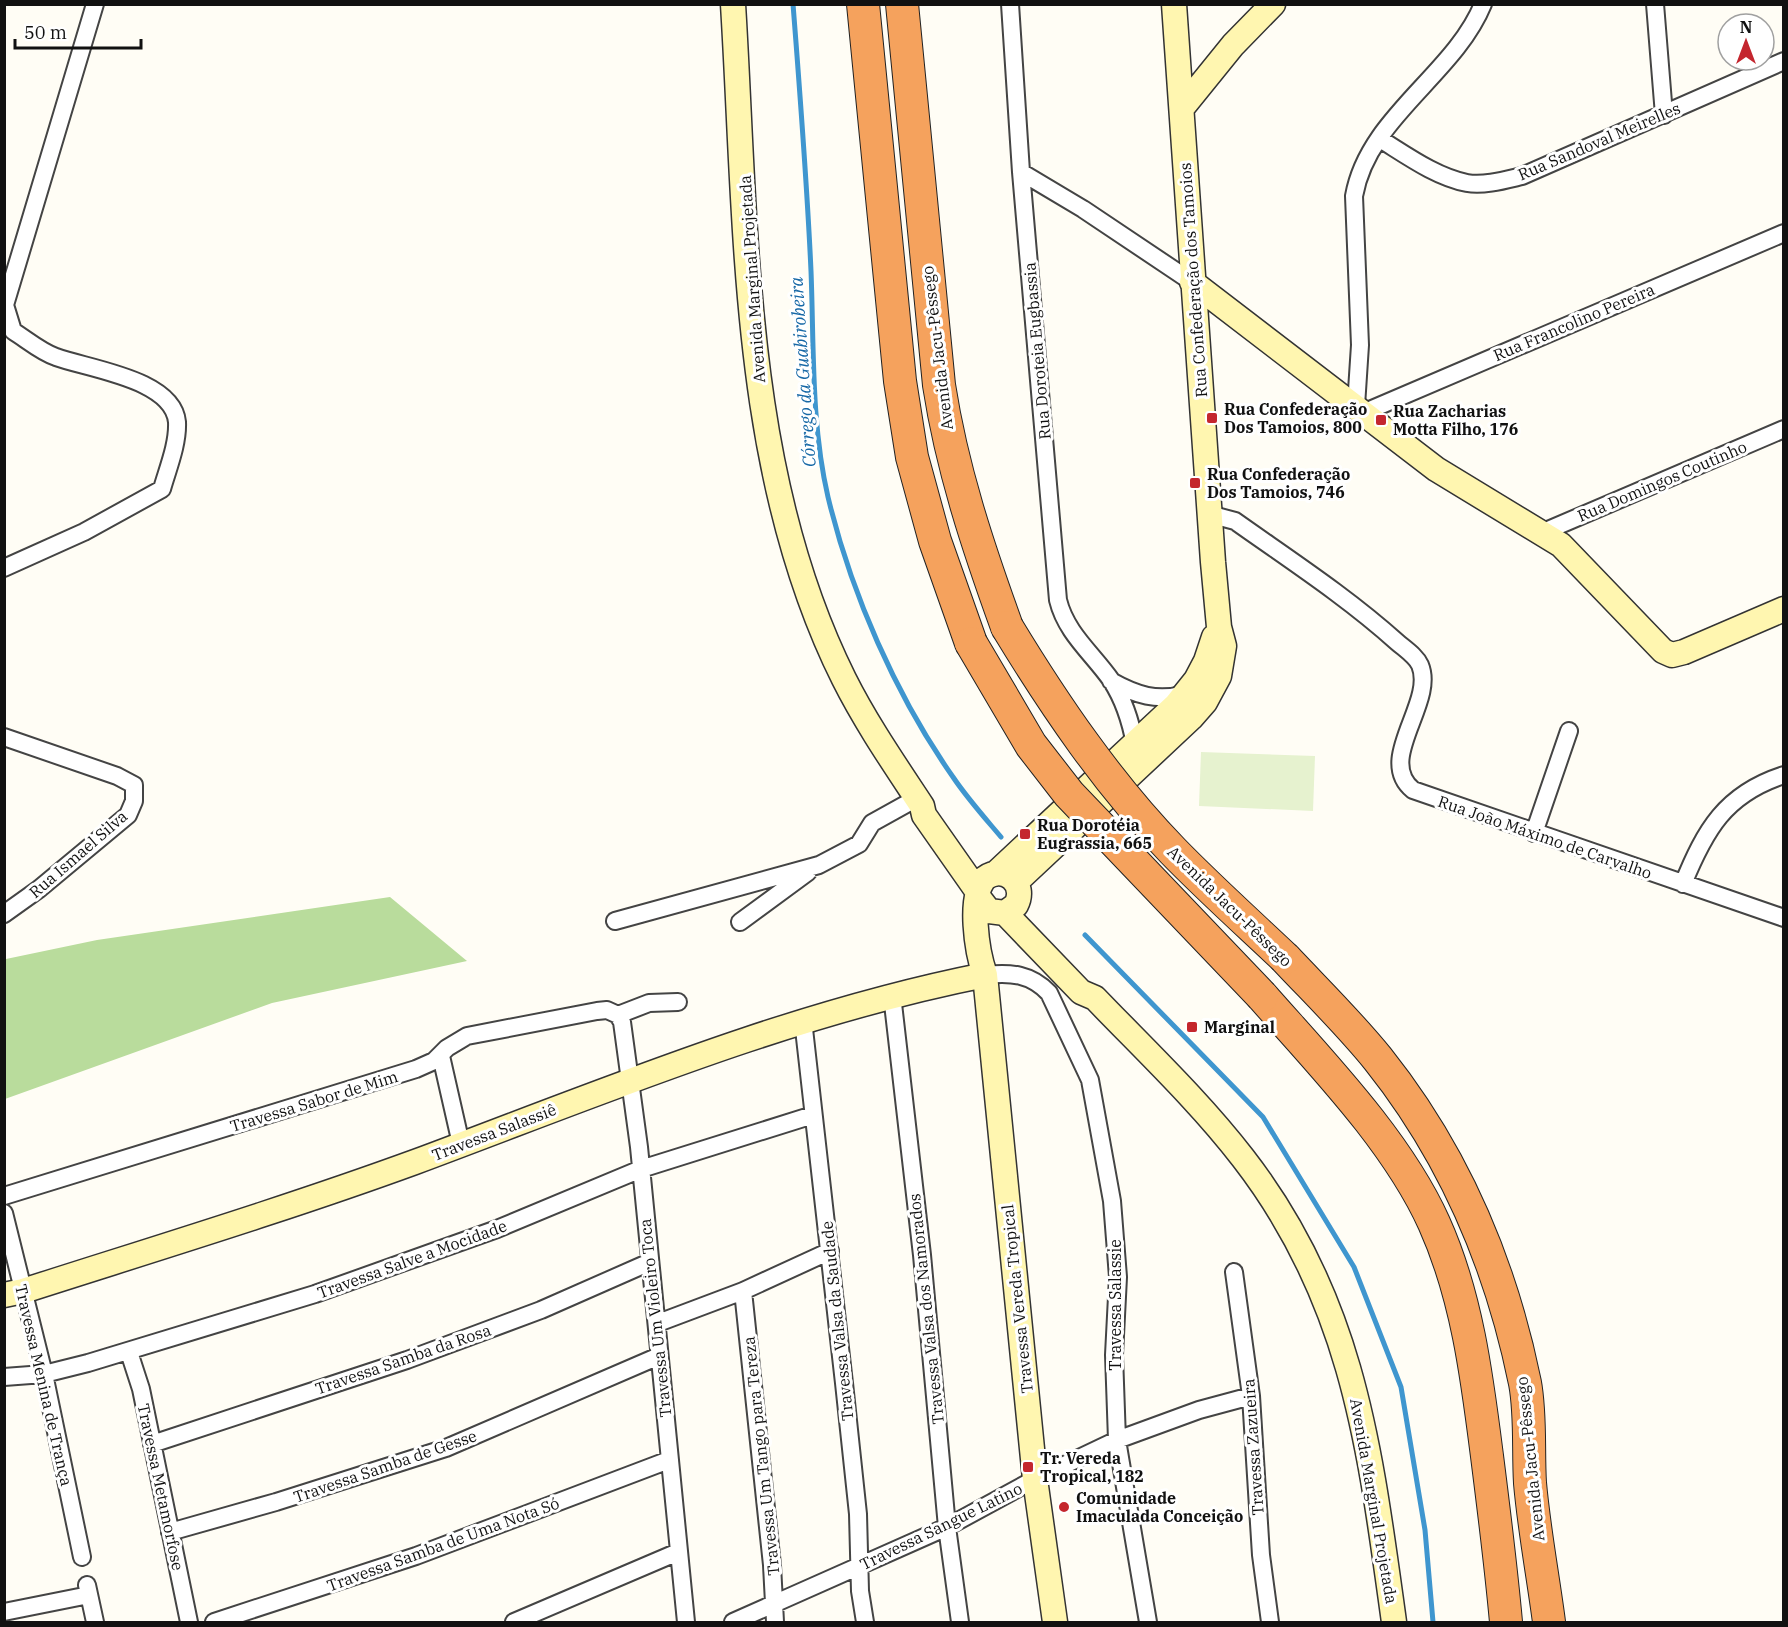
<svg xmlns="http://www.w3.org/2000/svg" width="1788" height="1627" font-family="'IBM Plex Serif',serif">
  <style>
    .forest { fill: #b9dc9c }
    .pitch { fill: #e6f2cf }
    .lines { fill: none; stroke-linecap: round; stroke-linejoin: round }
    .stream { stroke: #3f96cf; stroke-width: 5 }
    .street-casing { stroke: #444; stroke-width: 20 }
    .secondary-casing { stroke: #333; stroke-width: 27 }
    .highway-casing { stroke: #222; stroke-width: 34 }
    .street { stroke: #fff; stroke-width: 16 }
    .secondary { stroke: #fff6b0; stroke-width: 24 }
    .highway { stroke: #f5a25d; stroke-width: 32 }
    .highway-bridge-casing { stroke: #222; stroke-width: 34; stroke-linecap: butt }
    .highway-bridge { stroke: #f5a25d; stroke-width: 32 }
    .poi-dot { fill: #c4262e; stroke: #fff; stroke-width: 2 }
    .labels { text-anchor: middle; stroke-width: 6; stroke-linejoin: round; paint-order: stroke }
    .street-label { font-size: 16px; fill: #111; stroke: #fff }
    .poi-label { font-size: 16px; font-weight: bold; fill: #111; stroke: #fff; text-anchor: start }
    .water-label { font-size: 18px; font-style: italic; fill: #1768a6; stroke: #fff }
  </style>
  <rect width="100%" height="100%" fill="#fffdf5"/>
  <path class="forest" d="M390 897 467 961 272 1003 5 1099 6 959 97 940Z"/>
  <path class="pitch" d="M1201 752 1315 756 1313 811 1199 806Z"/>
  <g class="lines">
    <path class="stream" d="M793 4C800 93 807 182 811 271 814 346 811 424 828 497 851 593 896 696 953 777 967 798 985 818 1001 837
      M1085 935 1263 1117 1354 1267 1401 1387 1425 1530 1433 1622"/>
    <g class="street-casing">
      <path id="street" d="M1010 4 1021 172 1058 600C1066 633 1092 653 1111 680 1124 700 1131 722 1135 745
        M1655 4 1664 115
        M1380 139C1406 155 1436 177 1467 183 1484 186 1505 180 1522 176L1784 61
        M1021 172 1083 209 1192 282
        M1356 406 1360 345 1354 196C1368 117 1454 75 1483 4
        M1365 412 1784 233
        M1209 514 1235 521C1290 560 1347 597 1397 642 1405 649 1416 656 1420 665 1436 703 1375 759 1413 790L1784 918
        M1541 533 1784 429
        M4 568 84 532 162 489C168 468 178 444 177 422 173 379 89 369 56 357 41 352 26 339 13 331L5 305 95 4
        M1111 681C1136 695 1157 702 1185 694
        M4 737 117 776 134 785V801L128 815 39 889 4 914
        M1534 833 1569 731
        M1683 884C1705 830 1725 794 1784 775
        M615 921 819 865 859 844 872 823 917 798
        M740 922 808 872
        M985 975C1011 972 1031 974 1049 993L1090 1080 1112 1201 1118 1277 1114 1355 1117 1440 1148 1622
        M892 995 922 1255 947 1527 960 1622
        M618 1015 622 1022 639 1147 686 1622
        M618 1015 649 1003 678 1002
        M803 1020 844 1383 858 1514 860 1591 865 1622
        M441 1056 461 1144
        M4 1196 416 1069 434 1061 447 1048 467 1036 597 1011 607 1010 618 1015
        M4 1213 44 1374 82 1557
        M1234 1272 1251 1396 1261 1555 1270 1622
        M743 1291 772 1565 775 1622
        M658 1323 743 1291 830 1251
        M129 1352 141 1389 189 1622
        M4 1377 44 1374 88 1363 315 1294 497 1229 641 1169 813 1115
        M152 1444 407 1360 541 1310 650 1262
        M170 1532 276 1502 446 1448 659 1356
        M87 1585 95 1622
        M4 1612 89 1595
        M214 1622 416 1556 669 1460
        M514 1622 678 1552
        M733 1622 947 1527 1035 1479 1117 1440 1199 1410 1251 1396"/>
    </g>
    <g class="secondary-casing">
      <path id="secondary" d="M733 4C747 229 741 473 844 679 866 723 895 765 922 806L924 815 978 892
        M1182 108 1233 45 1273 4
        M1192 282 1436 469 1561 545 1663 651 1672 655 1684 652 1784 609
        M996 873 1176 705 1196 680 1206 661 1214 637
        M1016 882 1191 718 1205 702 1219 676 1224 646 1219 627 1213 562 1174 4
        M979 898 989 911 1005 913 1016 905C1027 884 1005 864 985 878 968 897 977 952 985 975L1035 1479 1055 1622
        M1005 913 1081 992 1095 998C1145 1050 1199 1101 1243 1158 1354 1301 1370 1450 1394 1622
        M4 1295 23 1291C154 1249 286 1209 415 1162 603 1092 788 1014 985 975"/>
    </g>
    <g class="highway-casing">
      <path id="highway" d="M863 4 900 381 912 457 935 541 971 643
        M902 4 939 385C952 469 978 547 1007 627
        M1285 958C1316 991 1349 1023 1378 1059 1453 1153 1501 1265 1525 1383 1531 1415 1528 1450 1530 1483 1534 1529 1543 1576 1549 1622
        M1262 996C1321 1063 1397 1141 1434 1223 1467 1296 1477 1377 1487 1456 1494 1511 1501 1567 1506 1622"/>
    </g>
    <use href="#street" class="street"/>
    <use href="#secondary" class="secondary"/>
    <use href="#highway" class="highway"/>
    <g class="highway-bridge-casing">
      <path id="highway-bridge" d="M1007 627C1055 706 1108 784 1173 851 1209 888 1248 923 1285 958
        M971 643 1031 745 1069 794 1262 996"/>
    </g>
    <use href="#highway-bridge" class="highway-bridge"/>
  </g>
  <g class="poi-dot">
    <rect x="1206" y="412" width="12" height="12" rx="3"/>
    <rect x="1375" y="414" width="12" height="12" rx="3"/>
    <rect x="1189" y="477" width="12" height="12" rx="3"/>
    <rect x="1019" y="828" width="12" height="12" rx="3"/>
    <rect x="1186" y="1021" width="12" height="12" rx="3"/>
    <rect x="1022" y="1461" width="12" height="12" rx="3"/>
    <circle cx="1064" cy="1507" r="6"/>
  </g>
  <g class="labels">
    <g class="street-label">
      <text transform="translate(1599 141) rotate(-23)" y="6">Rua Sandoval Meirelles</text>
      <text transform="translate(752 279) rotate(-94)" y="6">Avenida Marginal Projetada</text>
      <text transform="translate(1193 280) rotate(-94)" y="6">Rua Confederação dos Tamoios</text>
      <text transform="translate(1574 322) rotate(-23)" y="6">Rua Francolino Pereira</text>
      <text transform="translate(937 348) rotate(-97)" y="6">Avenida Jacu-Pêssego</text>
      <text transform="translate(1037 351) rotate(-95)" y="6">Rua Doroteia Eugbassia</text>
      <text transform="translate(1662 481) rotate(-23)" y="6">Rua Domingos Coutinho</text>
      <text transform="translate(1545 837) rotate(19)" y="6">Rua João Máximo de Carvalho</text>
      <text transform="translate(78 854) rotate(-41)" y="6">Rua Ismael Silva</text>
      <text transform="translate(1230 906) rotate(44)" y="6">Avenida Jacu-Pêssego</text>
      <text transform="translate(314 1101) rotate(-17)" y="6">Travessa Sabor de Mim</text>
      <text transform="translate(494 1132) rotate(-21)" y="6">Travessa Salassiê</text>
      <text transform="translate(412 1259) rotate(-20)" y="6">Travessa Salve a Mocidade</text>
      <text transform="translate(1017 1299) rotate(-96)" y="6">Travessa Vereda Tropical</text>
      <text transform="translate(1115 1305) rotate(-90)" y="6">Travessa Salassie</text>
      <text transform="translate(926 1309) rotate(-96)" y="6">Travessa Valsa dos Namorados</text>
      <text transform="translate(655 1318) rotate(-96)" y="6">Travessa Um Violeiro Toca</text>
      <text transform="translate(837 1321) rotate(-96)" y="6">Travessa Valsa da Saudade</text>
      <text transform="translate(403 1359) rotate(-19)" y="6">Travessa Samba da Rosa</text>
      <text transform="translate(44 1385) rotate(77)" y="6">Travessa Menina de Trança</text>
      <text transform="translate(1253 1447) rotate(-94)" y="6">Travessa Zazueira</text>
      <text transform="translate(761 1456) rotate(-96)" y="6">Travessa Um Tango para Tereza</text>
      <text transform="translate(1530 1459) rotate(-96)" y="6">Avenida Jacu-Pêssego</text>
      <text transform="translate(385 1466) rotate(-19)" y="6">Travessa Samba de Gesse</text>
      <text transform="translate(161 1487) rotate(78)" y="6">Travessa Metamorfose</text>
      <text transform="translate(1374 1501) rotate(80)" y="6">Avenida Marginal Projetada</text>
      <text transform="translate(941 1526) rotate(-26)" y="6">Travessa Sangue Latino</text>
      <text transform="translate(443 1544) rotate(-20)" y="6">Travessa Samba de Uma Nota Só</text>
    </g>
    <g class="poi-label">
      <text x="1224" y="415">Rua Confederação<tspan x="1224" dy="18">Dos Tamoios, 800</tspan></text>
      <text x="1393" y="417">Rua Zacharias<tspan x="1393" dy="18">Motta Filho, 176</tspan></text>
      <text x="1207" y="480">Rua Confederação<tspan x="1207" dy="18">Dos Tamoios, 746</tspan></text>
      <text x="1037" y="831">Rua Dorotéia<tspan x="1037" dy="18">Eugrassia, 665</tspan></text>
      <text x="1204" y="1033">Marginal</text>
      <text x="1040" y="1464">Tr. Vereda<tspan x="1040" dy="18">Tropical, 182</tspan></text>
      <text x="1076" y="1504">Comunidade<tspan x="1076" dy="18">Imaculada Conceição</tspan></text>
    </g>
    <g class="water-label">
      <text transform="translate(803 372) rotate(-94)" y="6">Córrego da Guabirobeira</text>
    </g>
  </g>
  <rect width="1788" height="1627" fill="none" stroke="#111111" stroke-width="12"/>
  <g transform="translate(1746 42)"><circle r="28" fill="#ffffff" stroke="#a0a0a0" stroke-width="1.5"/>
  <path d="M0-4.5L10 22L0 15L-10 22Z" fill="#c4262e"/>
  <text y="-9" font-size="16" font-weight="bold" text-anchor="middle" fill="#111111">N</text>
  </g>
  <path d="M15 39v9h126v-9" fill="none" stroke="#111111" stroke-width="3"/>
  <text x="24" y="39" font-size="18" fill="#111111" stroke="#ffffff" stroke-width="4.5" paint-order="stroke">50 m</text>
</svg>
